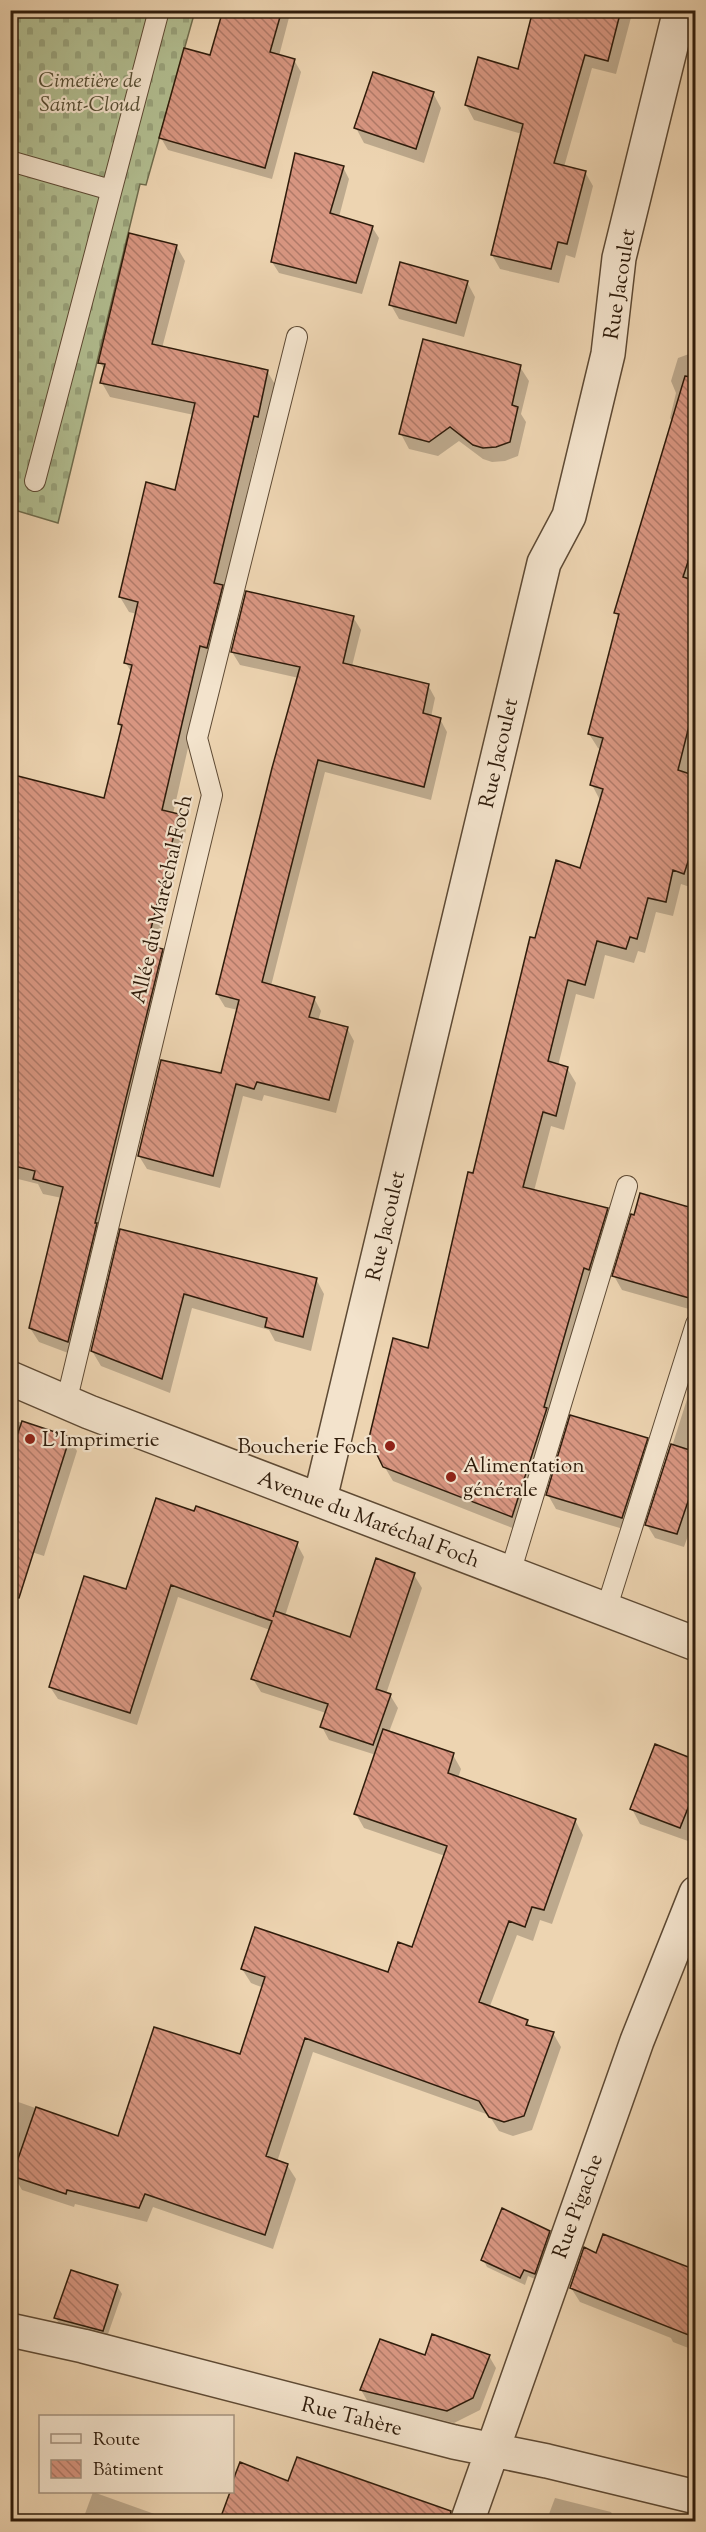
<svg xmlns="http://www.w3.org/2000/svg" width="706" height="2532" font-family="'Sorts Mill Goudy',serif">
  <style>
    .cemetery { fill: url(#cemetery-stones); stroke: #706d4e; stroke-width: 1.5 }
    .shadow { fill: #0003 }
    .building { fill: url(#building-back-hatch); stroke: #2f1c0b; stroke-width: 1.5 }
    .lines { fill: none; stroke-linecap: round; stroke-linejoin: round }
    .service-casing { stroke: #5e4a34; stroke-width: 22 }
    .minor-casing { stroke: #5e4a34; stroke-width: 36 }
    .service { stroke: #f3e3cc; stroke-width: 20 }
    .minor { stroke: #f3e3cc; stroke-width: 33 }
    .poi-dot { fill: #8f2418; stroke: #f3e3cc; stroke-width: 2 }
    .labels { text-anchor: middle; stroke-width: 4.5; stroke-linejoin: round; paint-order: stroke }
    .park-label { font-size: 21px; font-style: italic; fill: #564d33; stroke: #f3e3cc }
    .street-label { font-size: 21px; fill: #2f1c0b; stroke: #f3e3cc }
    .poi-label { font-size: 21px; fill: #2f1c0b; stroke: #f3e3cc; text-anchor: start }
  </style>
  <defs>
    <pattern id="cemetery-stones" width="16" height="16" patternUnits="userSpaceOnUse" patternTransform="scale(1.5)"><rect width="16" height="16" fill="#b2be91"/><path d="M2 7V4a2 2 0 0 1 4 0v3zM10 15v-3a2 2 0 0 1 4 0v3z" fill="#99a37c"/></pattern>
    <pattern id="building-back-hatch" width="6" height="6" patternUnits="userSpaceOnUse" patternTransform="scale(1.5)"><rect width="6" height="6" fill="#d89681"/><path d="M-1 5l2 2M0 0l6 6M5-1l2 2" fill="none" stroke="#b07a68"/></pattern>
  </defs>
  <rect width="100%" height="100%" fill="#edd4b1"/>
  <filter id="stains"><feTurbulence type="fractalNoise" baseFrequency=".00333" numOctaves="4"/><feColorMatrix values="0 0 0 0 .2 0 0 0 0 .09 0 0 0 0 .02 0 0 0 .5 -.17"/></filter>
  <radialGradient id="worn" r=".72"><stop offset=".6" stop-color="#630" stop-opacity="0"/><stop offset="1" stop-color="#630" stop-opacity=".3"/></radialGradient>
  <path class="cemetery" d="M10 11H195L146 185 140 184 58 523 11 509Z"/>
  <path class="shadow" d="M224 10H291L279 56 294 60 301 72 272 179 168 150 161 138 211 57Z
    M534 10H633L616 74 592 68 564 167 585 172 593 186 575 258 566 255 559 283 500 269 492 255 522 134 474 120 466 105 519 71Z
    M433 93 441 108 424 163 364 143 356 128Z
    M343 167 349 179 339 217 372 227 379 238 362 294 279 273 272 262Z
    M177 247 185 261 162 348 267 371 276 386 266 431 262 430 224 590 230 601 208 660 173 814 178 816 186 830 157 949 162 950 170 965 76 1356 39 1342 30 1328 62 1198 43 1194 38 1184 10 1177V776L105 799 123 730 119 724 131 672 126 663 137 614 129 612 120 597 176 492 194 415 110 397 102 383 105 371 100 362Z
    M467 282 475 297 464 337 399 319 391 305Z
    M696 328V744L688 775 696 777V870L690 887 681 884 673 916 656 912 645 953 638 951 634 963 605 955 594 999 576 994 558 1066 567 1068 576 1083 564 1130 551 1126 534 1191 607 1210 615 1224 520 1531 393 1481 384 1466 429 1350 536 940 582 869 600 800 592 785 602 750 598 748 589 734 619 619 616 613 673 423 670 418 676 393 671 381 678 358 689 354Z
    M520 367 529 381 521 414 526 422 518 456 505 461 492 462 483 459 459 441 438 456 409 449 401 434Z
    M353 617 361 630 352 666 428 685 435 698 431 717 440 719 447 732 431 800 325 772 271 986 314 998 321 1011 318 1021 347 1028 354 1041 336 1113 264 1095 262 1101 243 1096 220 1188 147 1169 139 1156 222 1075 238 1010 225 1007 217 994 299 678 240 665 232 652Z
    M696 1211V1311L622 1290 614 1276Z
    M121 1231 316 1279 324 1294 311 1351 275 1341 269 1330 192 1308 170 1393 101 1366 92 1351Z
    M696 1371V1513L684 1547 655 1538 647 1525Z
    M10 1419 69 1438 77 1451 44 1556 10 1545Z
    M647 1439 655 1453 630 1531 556 1509 548 1495Z
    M297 1544 304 1557 285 1616 351 1639 414 1575 422 1588 386 1694 390 1695 398 1708 389 1732 453 1755 461 1769 458 1778 575 1820 583 1835 552 1924 540 1920 533 1941 517 1935 490 2006 527 2021 531 2028 553 2033 561 2047 532 2130 513 2136 499 2131 489 2115 313 2052 277 2162 287 2165 296 2179 273 2249 153 2207 147 2222 75 2204 74 2207 22 2190 15 2178 10 2176V2099L119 2138 241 2056 264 1988 251 1983 242 1969 389 1974 413 1948 445 1856 364 1828 356 1814 376 1755 329 1740 322 1727 326 1713 261 1692 253 1679 270 1630 178 1597 137 1725 58 1699 50 1687 127 1591Z
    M696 1762V1822L688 1841 640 1824 632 1809Z
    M549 2232 553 2240 539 2281 528 2276 525 2285 487 2267 483 2259Z
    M694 2253 696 2254V2351L673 2342 671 2338 580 2302 571 2288 596 2255 688 2269Z
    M117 2286 122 2294 107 2337 60 2326 56 2318Z
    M489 2356 496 2368 480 2410 454 2423 368 2402 361 2390 426 2357Z
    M93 2492 177 2522H82Z
    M555 2498 611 2512 617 2522H546Z
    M10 2507H14L18 2515V2522H10Z"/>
  <path class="building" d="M223 10H282L270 52 295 59 265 168 159 138 184 48 210 55Z
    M533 10H621L608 61 585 55 554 163 586 171 567 244 558 242 551 269 491 255 523 124 465 105 478 57 518 69Z
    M373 72 434 92 416 149 354 128Z
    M295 153 344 166 330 213 373 226 356 283 271 262Z
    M129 233 177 245 152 344 268 370 258 417 254 416 214 583 223 585 207 648 200 646 162 810 179 814 147 945 163 949 95 1223H97L68 1342 29 1328 63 1187 33 1179 35 1171 10 1165V774L104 798 122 725 118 724 132 665 124 663 138 602 119 597 146 482 175 490 195 403 100 383 105 364 98 363Z
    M400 262 468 281 456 323 389 305Z
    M423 339 521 365 512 405 518 407 510 442 496 447 483 448 473 445 450 427 429 442 399 434Z
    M685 376 696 378V537L683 577 696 581V698L678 770 696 776V837L684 874 673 870 666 902 648 898 637 939 630 937 626 949 597 941 585 985 568 980 548 1061 568 1067 556 1116 543 1112 523 1187 608 1208 589 1270 584 1268 544 1407 547 1408 512 1517 383 1467 369 1438 393 1338 428 1348 468 1172 473 1173 530 937 535 938 556 860 580 868 603 789 590 785 603 738 588 734 619 614 614 613Z
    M246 591 354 616 343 663 429 684 423 713 441 718 424 787 318 760 262 982 315 997 309 1017 348 1027 329 1100 257 1082 254 1089 236 1084 213 1176 138 1156 161 1060 221 1073 239 1000 216 994 272 768 300 667 231 652Z
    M640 1193 696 1209V1300L612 1276 631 1214 634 1215Z
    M120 1229 317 1278 303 1337 265 1327 267 1318 184 1294 162 1379 91 1351Z
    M570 1415 648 1438 622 1518 546 1495Z
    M22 1421 70 1437 19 1598 10 1597V1456Z
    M671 1444 696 1452V1478L677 1534 645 1525Z
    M156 1498 194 1511 196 1506 298 1542 273 1617 275 1611 350 1637 376 1558 415 1573 376 1689 391 1694 373 1745 320 1727 328 1704 251 1679 272 1621 171 1585 130 1713 49 1687 84 1576 126 1589Z
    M383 1729 454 1753 448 1773 576 1819 544 1910 532 1907 525 1927 509 1921 479 2002 528 2020 526 2025 554 2032 524 2116 504 2122 489 2117 479 2101 305 2038 266 2156 288 2164 265 2235 145 2194 139 2208 67 2190 66 2194 12 2176 36 2107 118 2136 154 2027 240 2054 265 1977 241 1969 255 1927 388 1972 398 1942 412 1947 447 1846 354 1814Z
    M655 1744 696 1760V1788L680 1828 630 1809Z
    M502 2208 550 2231 535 2274 524 2270 520 2278 481 2260Z
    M603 2234 696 2270V2338L570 2288 584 2247 596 2253Z
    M71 2270 118 2285 103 2331 54 2318Z
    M432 2334 490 2355 473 2398 447 2411 360 2390 380 2339 425 2355Z
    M297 2457 451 2511 449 2522H219L230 2492H232V2483L240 2462 288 2481Z"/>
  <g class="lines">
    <g class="service-casing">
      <path id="service" d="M10 161 111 190
        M35 481 159 10
        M66 1403 212 795 197 738 297 337
        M510 1573 627 1186
        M606 1610 696 1324"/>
    </g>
    <g class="minor-casing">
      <path id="minor" d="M10 1378 89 1412 696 1644
        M320 1499 544 563 569 516 608 354 619 258 680 10
        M10 2330 83 2346 454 2442 547 2461 696 2497
        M467 2522 637 2041 696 1893"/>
    </g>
    <use href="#service" class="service"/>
    <use href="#minor" class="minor"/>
  </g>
  <g class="poi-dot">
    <circle cx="30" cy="1439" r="6"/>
    <circle cx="390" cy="1446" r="6"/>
    <circle cx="451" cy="1477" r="6"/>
  </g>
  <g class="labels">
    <g class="park-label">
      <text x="90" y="87">Cimetière de<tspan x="90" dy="24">Saint-Cloud</tspan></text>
    </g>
    <g class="street-label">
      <text transform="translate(619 284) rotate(-81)" y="7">Rue Jacoulet</text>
      <text transform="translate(498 753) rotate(-77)" y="7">Rue Jacoulet</text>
      <text transform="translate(161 899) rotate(-77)" y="7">Allée du Maréchal Foch</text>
      <text transform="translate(385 1226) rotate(-77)" y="7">Rue Jacoulet</text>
      <text transform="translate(369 1519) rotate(21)" y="7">Avenue du Maréchal Foch</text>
      <text transform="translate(577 2206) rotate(-70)" y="7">Rue Pigache</text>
      <text transform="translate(352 2416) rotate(14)" y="7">Rue Tahère</text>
    </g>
    <g class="poi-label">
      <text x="42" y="1446">L'Imprimerie</text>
      <text x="378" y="1453" text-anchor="end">Boucherie Foch</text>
      <text x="463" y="1472">Alimentation<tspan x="463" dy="24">générale</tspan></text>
    </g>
  </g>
  <rect width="706" height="2532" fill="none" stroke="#edd4b1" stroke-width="36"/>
  <rect x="12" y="12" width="682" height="2508" fill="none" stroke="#2f1c0b" stroke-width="3"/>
  <rect x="18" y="18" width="670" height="2496" fill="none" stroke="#2f1c0b" stroke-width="1.5"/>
  <rect x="39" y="2415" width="195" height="78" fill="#f3e3cc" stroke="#a5937f" stroke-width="1.5"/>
  <rect x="51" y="2434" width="30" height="9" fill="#f3e3cc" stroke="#a5937f" stroke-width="1.5"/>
  <text x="93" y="2445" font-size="18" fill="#2f1c0b">Route</text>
  <rect x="51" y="2460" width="30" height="18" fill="url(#building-back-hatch)" stroke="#a5937f" stroke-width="1.5"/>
  <text x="93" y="2475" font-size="18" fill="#2f1c0b">Bâtiment</text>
  <rect width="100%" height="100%" filter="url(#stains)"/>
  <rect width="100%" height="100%" fill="url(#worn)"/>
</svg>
